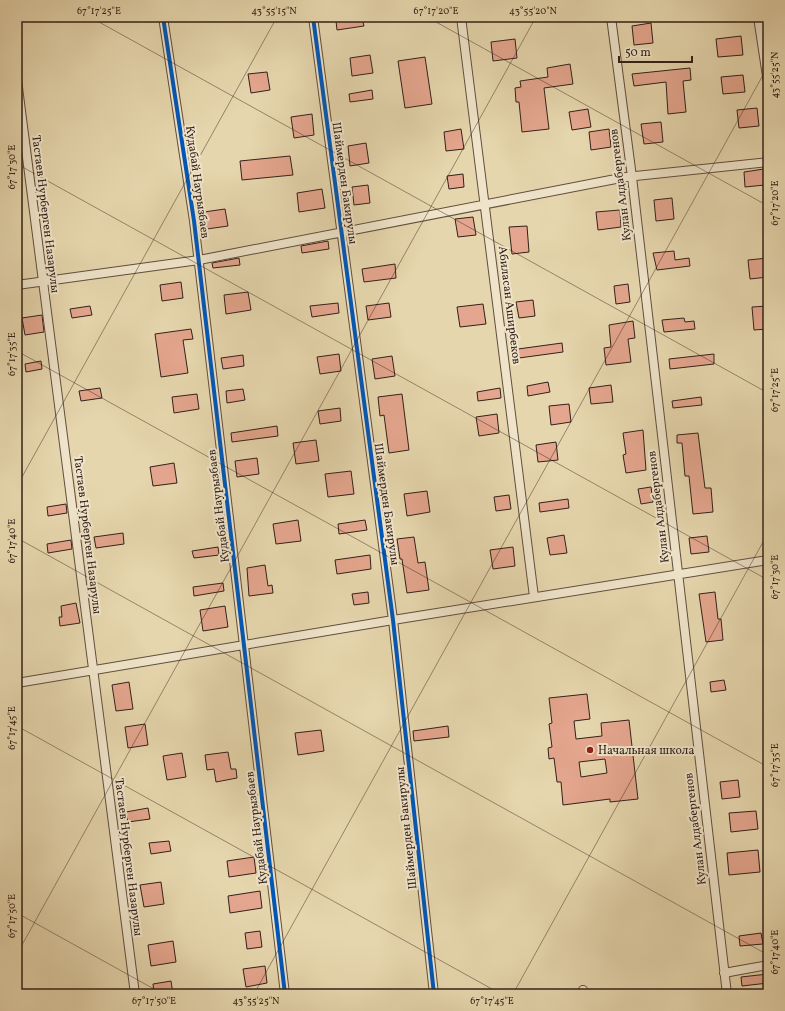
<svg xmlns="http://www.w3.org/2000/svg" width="785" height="1011" font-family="Vollkorn,serif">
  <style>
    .building { fill: #e4a68e; stroke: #332019; fill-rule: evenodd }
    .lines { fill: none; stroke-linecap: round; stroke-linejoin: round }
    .minor-casing { stroke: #604e3e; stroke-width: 10 }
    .minor { stroke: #efe4ca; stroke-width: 8 }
    .cycleway-casing { stroke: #efe4ca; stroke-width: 6 }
    .cycleway { stroke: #0057b8; stroke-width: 4 }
    .ticks { fill: none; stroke: #332019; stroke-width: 1; stroke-opacity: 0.45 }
    .poi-dot { fill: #8f2418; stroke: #efe4ca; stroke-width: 1.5 }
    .labels { text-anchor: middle; stroke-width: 4; stroke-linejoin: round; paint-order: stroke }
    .street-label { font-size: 12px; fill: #332019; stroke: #efe4ca }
    .poi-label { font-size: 12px; fill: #332019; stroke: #efe4ca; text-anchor: start }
    .neatline { fill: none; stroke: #332019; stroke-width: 1.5 }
    .ticks-label { font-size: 10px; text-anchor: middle; fill: #332019 }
  </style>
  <rect width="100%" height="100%" fill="#e6d6ad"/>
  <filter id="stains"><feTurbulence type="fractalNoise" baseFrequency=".005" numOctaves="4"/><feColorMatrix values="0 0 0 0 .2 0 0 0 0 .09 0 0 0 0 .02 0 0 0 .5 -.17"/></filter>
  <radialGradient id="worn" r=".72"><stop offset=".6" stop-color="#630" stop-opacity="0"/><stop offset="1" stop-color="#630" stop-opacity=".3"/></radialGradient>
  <path class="building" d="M362 18 364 26 337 30 336 21Z
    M651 23 653 43 634 45 632 26Z
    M741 36 743 55 718 57 716 39Z
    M515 39 517 58 493 61 491 42Z
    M370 55 373 73 352 76 350 58Z
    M425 57 432 104 405 108 398 61Z
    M570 64 573 84 544 88 549 129 522 132 519 102H516L515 88 521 87 520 81 548 77 547 68Z
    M690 68 691 80 683 81 686 112 668 114 666 82 634 86 632 74Z
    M267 72 270 90 251 93 248 74Z
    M743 75 745 92 723 94 721 77Z
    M372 90 373 99 350 102 349 94Z
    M757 108 759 126 739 128 737 110Z
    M588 109 591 127 572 130 569 112Z
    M312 114 314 135 294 138 291 117Z
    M661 122 663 142 644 144 641 124Z
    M461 129 464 149 446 151 444 132Z
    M609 129 611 147 591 150 589 132Z
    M366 143 369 163 350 166 348 146Z
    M290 156 293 175 242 180 240 161Z
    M764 169 765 185 745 187 744 172Z
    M463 174 464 187 449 189 447 176Z
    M368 185 370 203 354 205 352 187Z
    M322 189 325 208 299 212 297 193Z
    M672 198 674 219 656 221 654 200Z
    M225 209 228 226 207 229 204 212Z
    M620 210 621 227 598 230 596 212Z
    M473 217 476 235 458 237 455 219Z
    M527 226 529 252 512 254 509 227Z
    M328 241 329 249 302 253 301 246Z
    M674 251 675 260 689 258 690 266 657 270 653 253Z
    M239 258 240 265 213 268 212 263Z
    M768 258V277L750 279 748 260Z
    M395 264 396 278 364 282 362 269Z
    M181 282 183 298 162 301 160 285Z
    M628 284 630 302 616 304 614 286Z
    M248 292 251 310 226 314 224 295Z
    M533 300 535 316 519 318 516 302Z
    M338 303 339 313 312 317 310 306Z
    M389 303 391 317 368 320 366 306Z
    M483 304 486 324 460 327 457 307Z
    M90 306 92 315 72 318 70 309Z
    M768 306V329L754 330 752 307Z
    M42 315 44 332 25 335 22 318Z
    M684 318 685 322 694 321 695 329 664 332 662 320Z
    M633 321 635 338 628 339 631 362 606 365 604 348 611 347 609 325Z
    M191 329 193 339 183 340 188 373 161 377 155 334Z
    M562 343 563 352 519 358 518 349Z
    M339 354 341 371 320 374 317 357Z
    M714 354V364L670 369 669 359Z
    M243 355 244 366 223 369 221 358Z
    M392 356 395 376 375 379 372 359Z
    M41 361 42 369 26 372 25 364Z
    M548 382 550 392 528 396 527 386Z
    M611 385 613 402 591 404 589 388Z
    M100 388 102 398 81 401 79 391Z
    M500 388 501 398 478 401 477 392Z
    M243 389 245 400 227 403 226 391Z
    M197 394 199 409 174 413 172 397Z
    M402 394 409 450 389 453 384 415 380 416 378 397Z
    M701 397 702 405 673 408 672 401Z
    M569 404 571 422 551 425 549 406Z
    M340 408 341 421 320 424 318 411Z
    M497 414 499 433 479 436 476 417Z
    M277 426 278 436 232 442 231 433Z
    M643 430 646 470 626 473 623 455 626 454 623 433Z
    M698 433 705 488H711L713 512 693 514 689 476H685L682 443H677V435Z
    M316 440 319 461 296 464 293 443Z
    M556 442 558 460 538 462 536 445Z
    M257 458 259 474 237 477 235 461Z
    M174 463 177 483 153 486 150 467Z
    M351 471 354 494 328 497 325 474Z
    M651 487 653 502 641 504 638 489Z
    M427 491 430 512 407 516 404 494Z
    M509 495 511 509 496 511 494 497Z
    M568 499 569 508 540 512 539 503Z
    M66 504 67 513 48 516 47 507Z
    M298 520 301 541 276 544 273 524Z
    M365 520 367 530 339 534 338 524Z
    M123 533 124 544 96 548 94 537Z
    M564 535 567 553 550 555 547 538Z
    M707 536 709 552 691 554 689 538Z
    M414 537 418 563 425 562 429 590 407 593 402 559H400L397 539Z
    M71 540 72 549 48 553 47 544Z
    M218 547 219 555 194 558 192 551Z
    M513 547 515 566 493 569 490 550Z
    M370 555 371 569 337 574 335 560Z
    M265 565 268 586 272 585 273 593 249 596 247 568Z
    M223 583 224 591 194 596 193 587Z
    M368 592 369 603 354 605 352 594Z
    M715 592 718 619H721L723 640 706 642 699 594Z
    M76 603 80 623 60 626 59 617H62L61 606Z
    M225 606 228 627 203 631 200 610Z
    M724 680 726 690 711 692 710 682Z
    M129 682 133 709 116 711 112 685Z
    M587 694 590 719 574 721 576 739 602 736 601 723 629 720 638 799 610 802V799L563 805 561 782H557L554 758 549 759 548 748 552 747 549 724 552 723 549 698ZM605 759 607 773 581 777 579 762Z
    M145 724 148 745 128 748 125 727Z
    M448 726 449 737 414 741 413 731Z
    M321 730 324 751 298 755 295 733Z
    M228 752 231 769H236L237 778 216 782 214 769 207 770 205 755Z
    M182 753 186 777 167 780 163 756Z
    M738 780 740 797 722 799 720 782Z
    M148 808 150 819 128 822 126 812Z
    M756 811 758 829 731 832 729 813Z
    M169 841 171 851 151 854 149 843Z
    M758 850 760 872 729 875 727 853Z
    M254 857 256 873 229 877 227 861Z
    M161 882 164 904 144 907 140 885Z
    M260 891 262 908 230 913 228 896Z
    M260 931 262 947 247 949 245 933Z
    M761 933 763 944 740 946 739 936Z
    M173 941 176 962 151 966 148 945Z
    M265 966 267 983 246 987 243 969Z
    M768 974V983L742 986 741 977Z
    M171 981 173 994H154L153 984Z"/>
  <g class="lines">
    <g class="minor-casing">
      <path id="minor" d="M163 17 194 221 285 994
        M313 17 393 620 434 994
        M461 17 534 597
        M611 17 632 177 727 994
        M758 17 768 83
        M17 80 135 994
        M17 285 199 260 626 177 768 162
        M17 683 393 620 768 560
        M724 973 768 965
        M583 990V994"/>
    </g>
    <use href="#minor" class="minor"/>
    <g class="cycleway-casing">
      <path id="cycleway" d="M163 17 194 221 285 994
        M313 17 393 620 434 994"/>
    </g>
    <use href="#cycleway" class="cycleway"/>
  </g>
  <path class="ticks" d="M90 17 768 393M427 17 768 206M765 17 768 19M17 19 18 17M17 164 768 580M17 351 768 767M17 486 277 17M17 538 768 955M17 726 501 994M17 913 163 994M17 954 536 17M254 994 768 66M513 994 768 533"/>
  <circle class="poi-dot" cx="590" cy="750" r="4"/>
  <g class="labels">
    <g class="street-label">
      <text transform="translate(198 182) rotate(82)" y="4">Кудабай Наурызбаев</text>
      <text transform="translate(345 183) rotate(82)" y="4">Шаймерден Бакирулы</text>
      <text transform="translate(620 185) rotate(-97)" y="4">Кулан Алдабергенов</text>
      <text transform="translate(46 214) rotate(83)" y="4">Тастаев Нурберген Назарулы</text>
      <text transform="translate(510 305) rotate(83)" y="4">Абиласан Аширбеков</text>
      <text transform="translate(387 504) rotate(82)" y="4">Шаймерден Бакирулы</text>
      <text transform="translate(218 506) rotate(-97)" y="4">Кудабай Наурызбаев</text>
      <text transform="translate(658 507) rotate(-97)" y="4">Кулан Алдабергенов</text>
      <text transform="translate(88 535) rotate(83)" y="4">Тастаев Нурберген Назарулы</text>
      <text transform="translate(256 828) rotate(-97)" y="4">Кудабай Наурызбаев</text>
      <text transform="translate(406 828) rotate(-96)" y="4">Шаймерден Бакирулы</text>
      <text transform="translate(695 829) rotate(-97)" y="4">Кулан Алдабергенов</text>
      <text transform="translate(129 857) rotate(83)" y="4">Тастаев Нурберген Назарулы</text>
    </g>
    <g class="poi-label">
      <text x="598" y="754">Начальная школа</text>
    </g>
  </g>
  <rect width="785" height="1011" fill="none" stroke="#e6d6ad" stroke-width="44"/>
  <path d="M619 56v6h73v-6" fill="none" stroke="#332019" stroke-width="2"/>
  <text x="625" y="56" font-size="12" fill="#332019" stroke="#efe4ca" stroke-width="3" paint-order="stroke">50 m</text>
  <rect x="22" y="22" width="741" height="967" class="neatline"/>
  <g class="ticks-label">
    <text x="99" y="14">67°17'25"E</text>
    <text x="274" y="14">43°55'15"N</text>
    <text x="436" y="14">67°17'20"E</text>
    <text x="533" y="14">43°55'20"N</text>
    <text transform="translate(774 75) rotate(-90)" y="4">43°55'25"N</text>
    <text transform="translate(11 167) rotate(-90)" y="4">67°17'30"E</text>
    <text transform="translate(774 203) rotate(-90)" y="4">67°17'20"E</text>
    <text transform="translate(11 354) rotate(-90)" y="4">67°17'35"E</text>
    <text transform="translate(774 390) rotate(-90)" y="4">67°17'25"E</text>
    <text transform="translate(11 541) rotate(-90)" y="4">67°17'40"E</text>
    <text transform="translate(774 577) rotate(-90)" y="4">67°17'30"E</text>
    <text transform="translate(11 728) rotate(-90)" y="4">67°17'45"E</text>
    <text transform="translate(774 765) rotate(-90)" y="4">67°17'35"E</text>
    <text transform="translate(11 916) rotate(-90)" y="4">67°17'50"E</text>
    <text transform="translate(774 952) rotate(-90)" y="4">67°17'40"E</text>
    <text x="154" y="1004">67°17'50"E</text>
    <text x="256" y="1004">43°55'25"N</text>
    <text x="492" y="1004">67°17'45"E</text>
  </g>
  <rect width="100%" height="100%" filter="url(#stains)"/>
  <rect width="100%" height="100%" fill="url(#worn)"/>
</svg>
